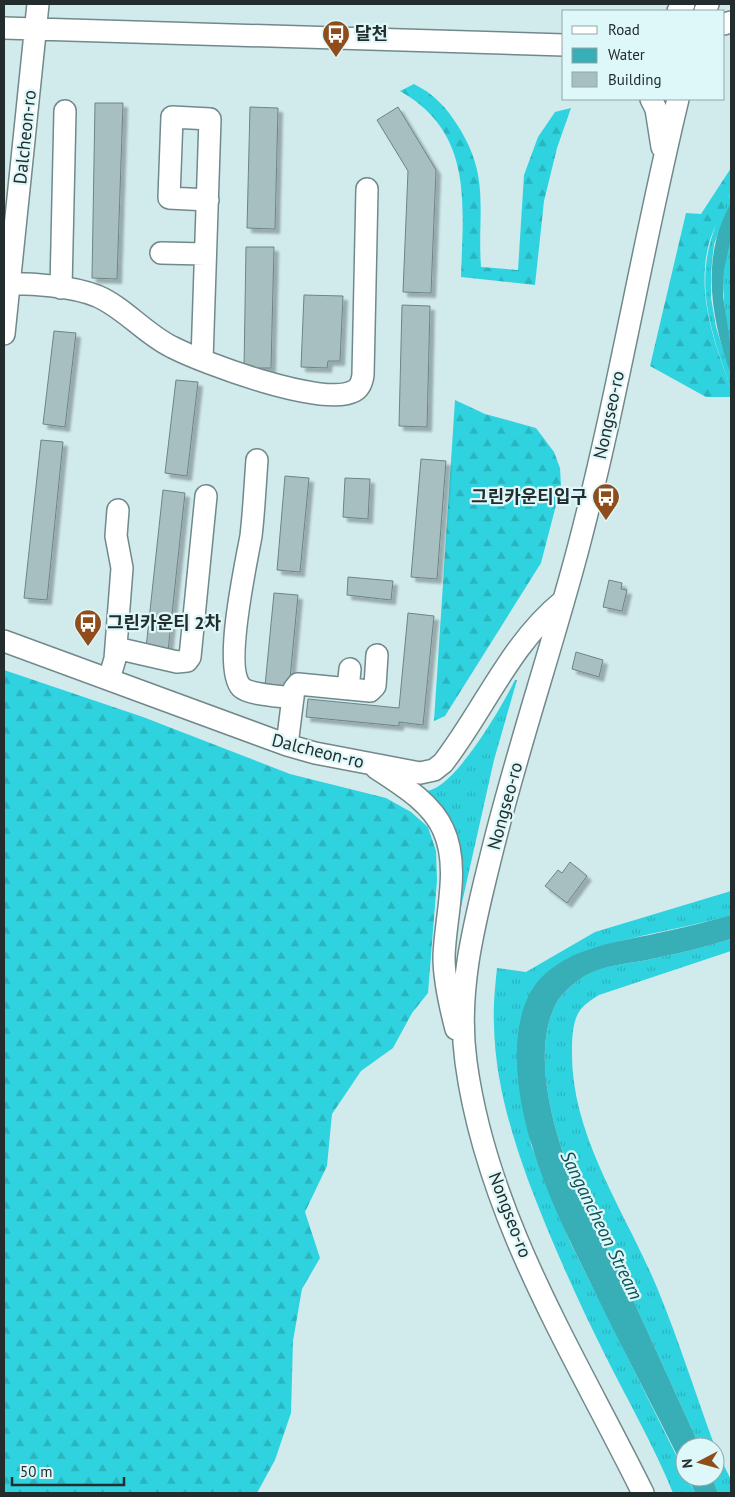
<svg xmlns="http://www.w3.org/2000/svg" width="735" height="1497" font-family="'PT Sans','Noto Sans KR',sans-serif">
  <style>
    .grass { fill: url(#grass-tufts) }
    .forest { fill: url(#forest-firs) }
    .water { fill: #38aeb7 }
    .building { fill: #a7bfc1; stroke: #6d8486; filter: url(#shadow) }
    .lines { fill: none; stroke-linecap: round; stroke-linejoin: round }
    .minor-casing { stroke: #72898b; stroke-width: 24 }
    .minor { stroke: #fff; stroke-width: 21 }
    .labels { text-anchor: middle; stroke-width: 4.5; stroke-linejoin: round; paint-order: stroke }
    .poi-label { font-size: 18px; font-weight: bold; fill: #232d2d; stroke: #def7f9; text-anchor: start }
    .street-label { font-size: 18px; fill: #232d2d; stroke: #def7f9 }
    .water-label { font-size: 19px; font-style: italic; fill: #0e5157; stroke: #def7f9 }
  </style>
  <defs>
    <pattern id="grass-tufts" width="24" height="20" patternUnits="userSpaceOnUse" patternTransform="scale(1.25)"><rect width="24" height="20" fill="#2fd3df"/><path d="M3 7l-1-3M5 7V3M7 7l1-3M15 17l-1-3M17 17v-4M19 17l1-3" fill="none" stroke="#29b5c0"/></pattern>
    <pattern id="forest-firs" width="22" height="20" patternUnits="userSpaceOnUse" patternTransform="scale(1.25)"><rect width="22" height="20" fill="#2fd3df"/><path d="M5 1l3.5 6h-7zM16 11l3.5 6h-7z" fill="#29b5c0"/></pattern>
    <filter id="shadow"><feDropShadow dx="4.5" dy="4.5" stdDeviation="1" flood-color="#0004"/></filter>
  </defs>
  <rect width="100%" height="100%" fill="#d1eaec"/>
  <path class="grass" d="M731 193V203L714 244 711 272V298L716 327 731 375V388C704 314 690 266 731 193Z
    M731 238V347C724 312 718 272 731 238Z
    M515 680H517L494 760 459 916 456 915 426 791C454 790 503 705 515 680Z
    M731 891V915C677 931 618 936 566 960L518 1068 531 1145 570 1242 695 1493H673C654 1446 629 1403 606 1357 577 1299 551 1241 528 1180 510 1130 495 1079 494 1025 493 1006 495 987 497 968L526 972 595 932Z
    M731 939V951L599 995C593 999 586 1003 581 1009 573 1019 572 1036 572 1049 570 1136 626 1212 658 1290 679 1341 696 1395 715 1447H700C675 1392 650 1337 625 1282 611 1253 594 1226 581 1198 558 1148 530 1061 554 1008 558 997 569 987 579 980 596 966 625 964 647 960 675 954 703 948 731 939Z
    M715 1447 731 1480V1493H718L712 1477H715Z"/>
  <path class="forest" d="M414 84C434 94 446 107 458 126 491 178 477 211 481 267L518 270 524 175 538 137 555 112 571 108 557 148 544 201 535 285 461 277C463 204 474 133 400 91Z
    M731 168C731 176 733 187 730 194 724 211 714 226 709 243 696 294 714 341 731 388V397H706L650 366 686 213 701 214Z
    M455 400 485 414 536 428 554 452 560 468 561 486 541 563 445 716 434 721Z
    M4 670 143 717 290 774 386 798 411 812 428 827 436 851 437 880 428 993 412 1013 393 1048 361 1071 332 1114 327 1166 305 1212 320 1258 302 1289 293 1341 291 1413 275 1460 257 1493H4Z"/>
  <path class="water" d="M731 203V238L724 270 723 296 731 347V375C711 318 700 258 731 203Z
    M731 915V939C703 948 675 954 647 960 625 964 597 966 579 980 569 987 558 997 554 1008 530 1061 558 1148 581 1198 594 1226 611 1253 625 1282 650 1337 675 1392 700 1447H685V1471C653 1406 619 1343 588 1278 567 1236 546 1192 532 1146 517 1099 504 1019 540 979 570 947 618 942 658 933 683 928 707 922 731 915Z
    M688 1477H712L718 1493H695Z"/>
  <path class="building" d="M95 103H123L117 279 92 278Z
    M250 107 278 108 275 229 247 228Z
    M398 107 436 170 431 293 403 292 408 171 377 120Z
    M246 247H274L271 368H244Z
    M304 295 343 296 340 361H328L327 368 301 367Z
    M402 305 430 306 427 427 399 426Z
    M54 331 76 333 65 427 43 424Z
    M176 380 198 382 187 476 165 473Z
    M41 440 63 442 47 600 24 598Z
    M421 459 446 461 437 579 411 577Z
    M285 476 309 478 300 572 277 570Z
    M345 478 370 479 368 519 343 517Z
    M163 490 185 493 168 651 146 648Z
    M348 577 393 581 391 600 347 595Z
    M609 580 622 583 621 589 627 590 622 611 603 607Z
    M274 593 298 595 289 689 265 686Z
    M408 613 434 616 423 725 399 722V726L306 717 308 699 399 708Z
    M576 652 603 660 599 677 572 669Z
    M570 862 587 876 567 903 545 886 558 870 562 873Z"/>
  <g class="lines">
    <g class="minor-casing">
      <path id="minor" d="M678 11 684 4
        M705 11 708 4
        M724 24 731 22
        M4 28 564 45
        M651 99 656 109 662 147
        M161 253 205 254
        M4 284C31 283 72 286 97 296 125 308 145 334 172 347 203 363 324 408 354 391 360 388 362 382 363 375L367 189
        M61 288 65 111
        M4 334 38 4
        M202 360C205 279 208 199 210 119L172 117 169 198 208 200
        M257 460C255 485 254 511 251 536 246 564 223 667 241 687 249 695 281 696 293 698
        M4 641 287 745 315 753 420 773 434 770 443 763C484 710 510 644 563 601
        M116 648 177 662 187 661 190 657 206 496
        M109 679 115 659 122 568 116 536 118 510
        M348 689 350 669
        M287 745 294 689 298 684 370 691 375 686 377 655
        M376 768C400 784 431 802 443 829 461 867 445 917 444 957 444 981 450 1006 456 1029
        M643 1493C575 1355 487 1218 466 1062 456 990 475 921 492 852 517 750 551 651 578 549 617 401 642 248 678 99"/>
    </g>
    <use href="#minor" class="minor"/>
  </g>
  <defs>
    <g id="bus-pin" transform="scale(1.4375)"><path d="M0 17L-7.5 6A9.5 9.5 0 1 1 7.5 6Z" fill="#904d1c" stroke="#def7f9"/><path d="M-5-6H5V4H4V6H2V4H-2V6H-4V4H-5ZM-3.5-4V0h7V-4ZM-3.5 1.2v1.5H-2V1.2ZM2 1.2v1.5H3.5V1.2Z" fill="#fff"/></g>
  </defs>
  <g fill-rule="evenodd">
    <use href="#bus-pin" x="336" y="34"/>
    <use href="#bus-pin" x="606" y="497"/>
    <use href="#bus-pin" x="88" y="623"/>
  </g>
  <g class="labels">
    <g class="poi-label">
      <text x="355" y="40">달천</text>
      <text x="587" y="503" text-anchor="end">그린카운티입구</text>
      <text x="107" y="629">그린카운티 2차</text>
    </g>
    <g class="street-label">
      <text transform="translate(25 137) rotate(-84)" y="6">Dalcheon-ro</text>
      <text transform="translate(609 415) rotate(-78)" y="6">Nongseo-ro</text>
      <text transform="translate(318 751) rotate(14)" y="6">Dalcheon-ro</text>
      <text transform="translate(505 806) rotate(-75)" y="6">Nongseo-ro</text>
      <text transform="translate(510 1215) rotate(69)" y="6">Nongseo-ro</text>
    </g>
    <g class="water-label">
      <text transform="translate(602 1225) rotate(64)" y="7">Sangancheon Stream</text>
    </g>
  </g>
  <rect width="735" height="1497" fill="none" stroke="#232d2d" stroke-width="10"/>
  <rect x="562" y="10" width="162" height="90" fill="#def7f9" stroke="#93a6a7"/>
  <rect x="572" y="26" width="25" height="8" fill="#ffffff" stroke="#93a6a7"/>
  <text x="608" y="35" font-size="15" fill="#232d2d">Road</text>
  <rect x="572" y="48" width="25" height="15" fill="#38aeb7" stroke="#93a6a7"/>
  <text x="608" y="60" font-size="15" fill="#232d2d">Water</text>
  <rect x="572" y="72" width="25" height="15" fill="#a7bfc1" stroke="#93a6a7"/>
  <text x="608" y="85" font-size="15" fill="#232d2d">Building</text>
  <g transform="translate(700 1462) rotate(264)"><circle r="24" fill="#def7f9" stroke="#93a6a7"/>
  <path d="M0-4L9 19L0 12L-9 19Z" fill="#904d1c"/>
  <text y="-8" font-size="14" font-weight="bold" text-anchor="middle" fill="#232d2d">N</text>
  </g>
  <path d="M12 1477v8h112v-8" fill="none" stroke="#232d2d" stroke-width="2.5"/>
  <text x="20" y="1477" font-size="15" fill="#232d2d" stroke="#def7f9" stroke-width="4" paint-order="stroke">50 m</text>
</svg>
